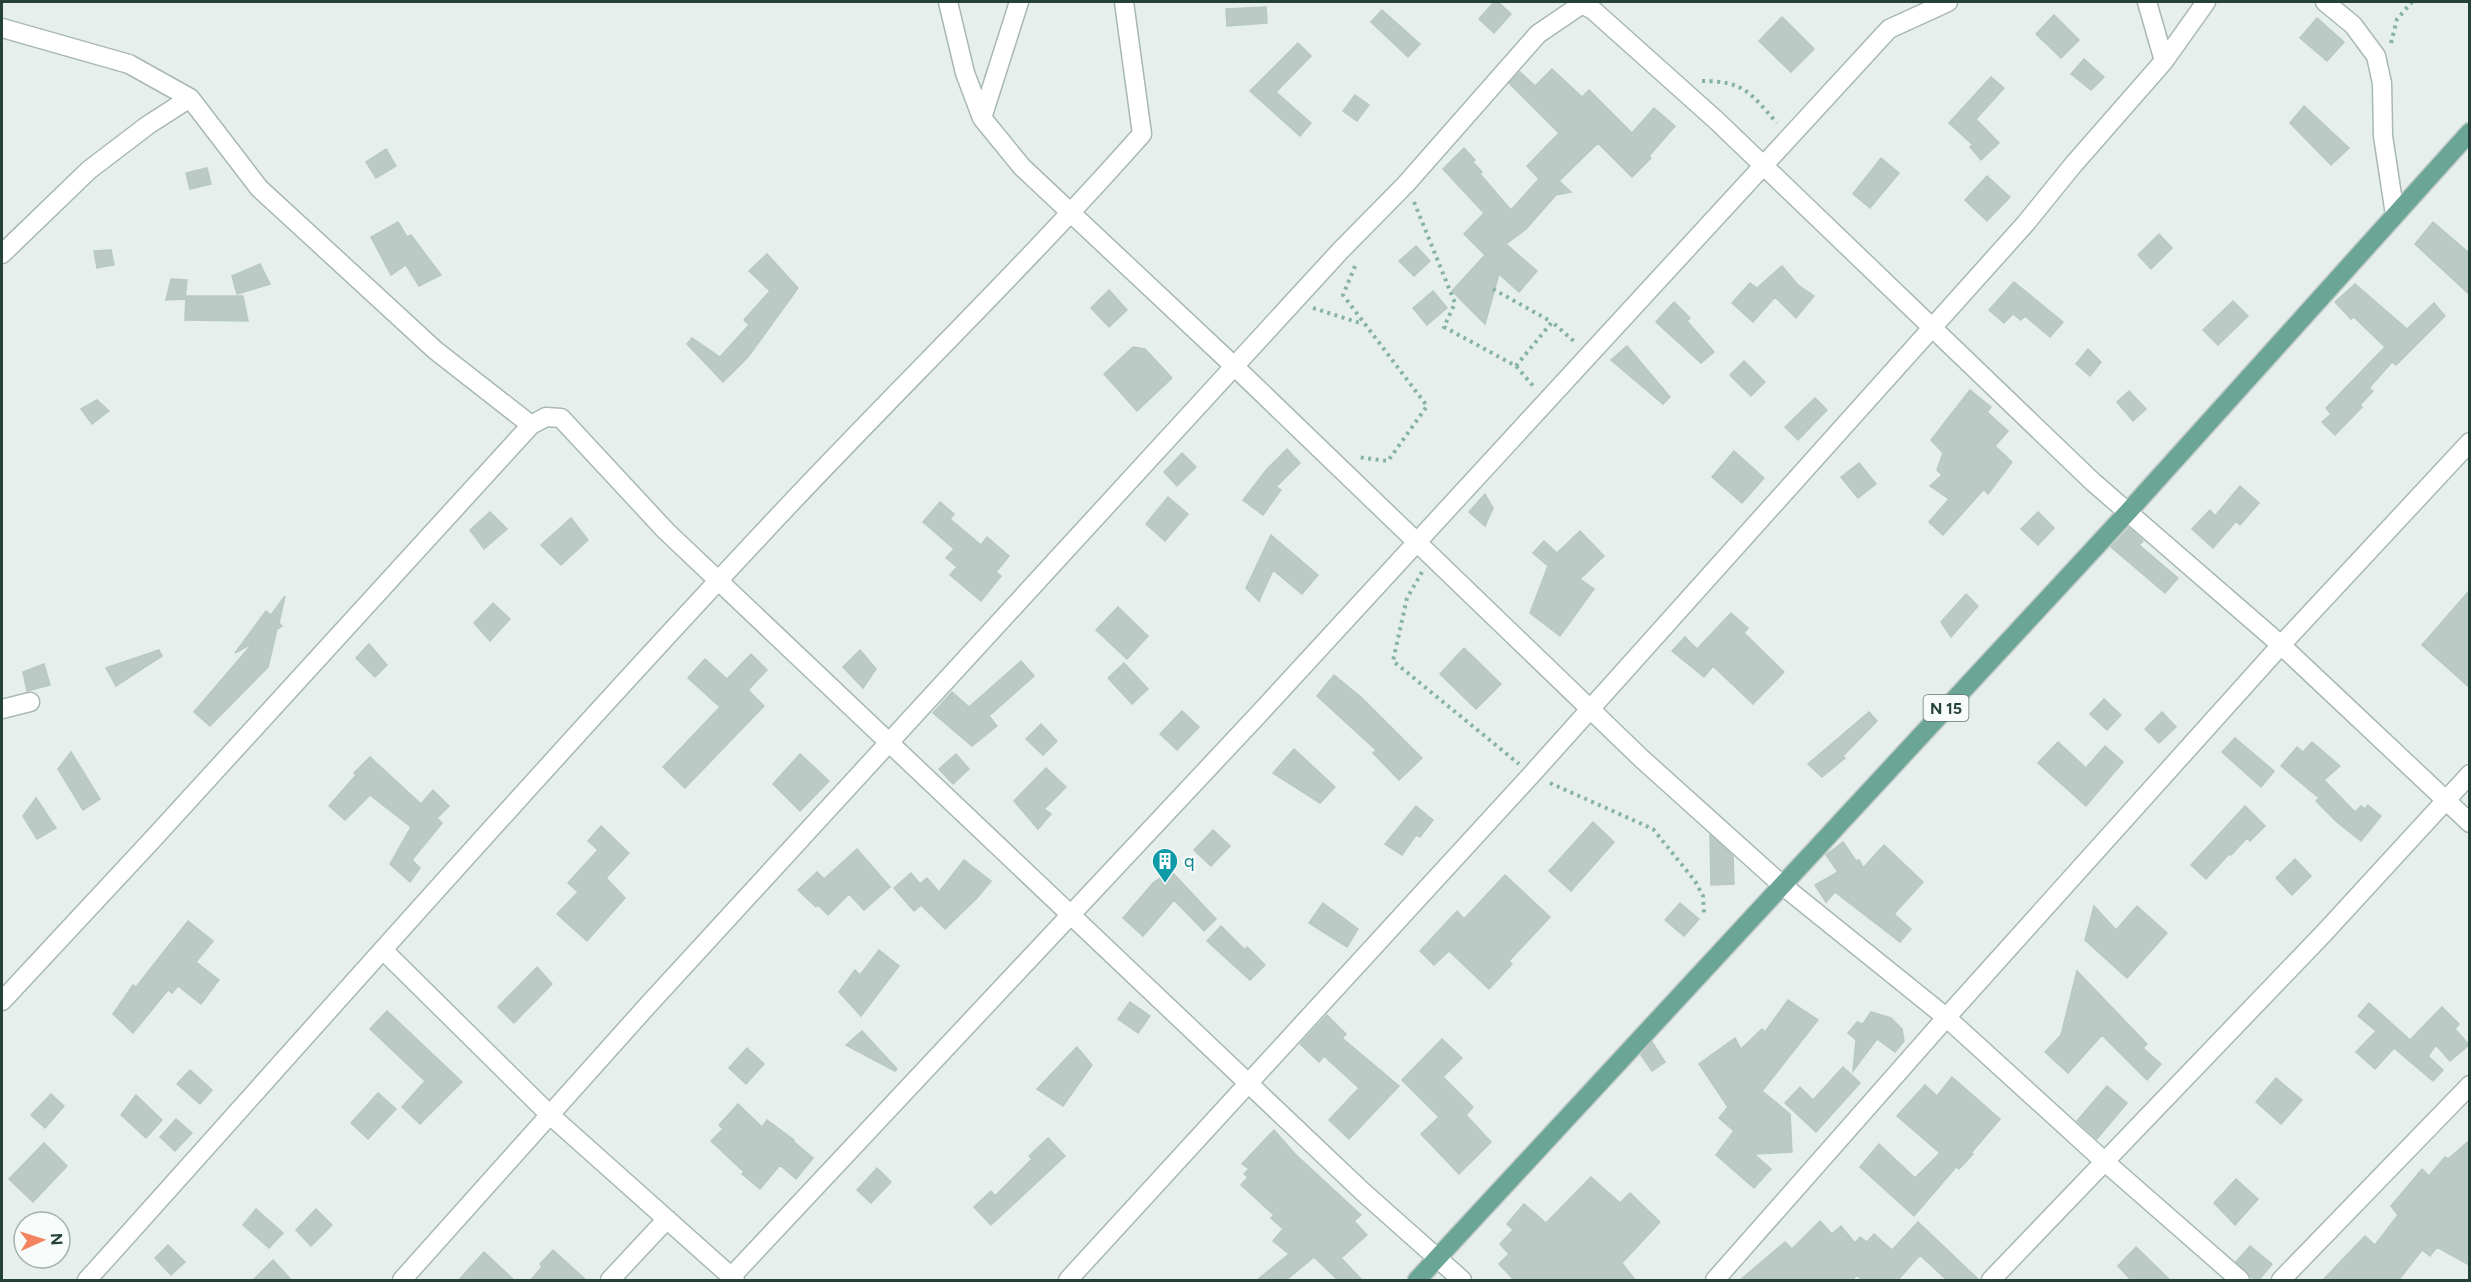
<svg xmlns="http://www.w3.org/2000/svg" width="2471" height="1282" font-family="Figtree,sans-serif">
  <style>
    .building { fill: #bbcac4; stroke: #b8c9c2; stroke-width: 1.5 }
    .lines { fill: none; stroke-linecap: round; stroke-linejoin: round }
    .minor-casing { stroke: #a8b8b2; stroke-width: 21 }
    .major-casing { stroke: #c2cac8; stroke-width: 21 }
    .path { stroke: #86b3a5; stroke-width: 4; stroke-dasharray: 3 4.5; stroke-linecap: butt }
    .minor { stroke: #fff; stroke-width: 18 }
    .major { stroke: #6aa596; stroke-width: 18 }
    .labels { text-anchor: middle; stroke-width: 4.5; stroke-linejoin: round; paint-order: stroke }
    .shield { fill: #f7fbf9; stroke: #637a73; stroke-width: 1.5 }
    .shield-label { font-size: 16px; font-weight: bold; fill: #24423a }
    .culture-label { font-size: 18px; fill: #0d838f; stroke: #f7fbf9; text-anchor: start }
  </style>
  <rect width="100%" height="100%" fill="#e6efeb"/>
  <path class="building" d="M1494 2H1498L1511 14 1494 33 1479 19Z
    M1266 7 1267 23 1227 26 1226 9Z
    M1382 10 1420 44 1408 57 1371 22Z
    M2054 15 2079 40 2061 58 2036 34Z
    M1782 17 1814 49 1791 72 1759 41Z
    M2317 18 2344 42 2327 61 2300 38Z
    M1298 43 1311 56 1276 92 1311 123 1300 136 1250 91Z
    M2084 59 2104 77 2091 90 2071 74Z
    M1552 69 1582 97 1589 90 1632 133 1654 108 1675 126 1649 156 1651 158 1632 177 1598 143 1559 181 1571 192 1556 195 1526 229 1506 244 1537 271 1519 292 1499 274 1485 324 1452 291 1485 255 1464 234 1484 213 1443 169 1464 148 1475 160 1473 162 1482 172 1480 174 1511 210 1539 179 1527 166 1559 133 1509 83 1520 72 1535 86Z
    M1991 77 2004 88 1976 119 1999 143 1981 160 1970 147 1973 145 1949 123Z
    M1355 95 1369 105 1357 121 1343 111Z
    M2304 106 2349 148 2331 165 2290 123Z
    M386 149 396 166 376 178 366 162Z
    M1881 158 1899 173 1870 208 1853 194Z
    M207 168 211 184 190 189 186 173Z
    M1987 176 2010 197 1987 221 1965 200Z
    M398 222 407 237 411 235 441 275 419 286 406 265 391 275 371 237Z
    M2433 222 2469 253V294L2415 244Z
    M2159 234 2172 248 2151 269 2138 255Z
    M1416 246 1430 261 1414 276 1399 261Z
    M111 250 114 265 97 268 94 251Z
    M767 254 798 288 748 357 723 382 687 344 692 338 720 357 749 325 744 320 770 291 749 271Z
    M260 264 270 284 237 294 232 276Z
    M1782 266 1798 285 1814 296 1796 318 1775 297 1753 322 1732 303 1750 283 1757 288Z
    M171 279 187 280 185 299 166 300Z
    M2014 282 2063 322 2050 337 2025 316 2021 320 2013 314 2004 323 1989 310Z
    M2355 284 2407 329 2434 303 2445 316 2396 365 2392 362 2369 388 2373 391 2360 405 2362 407 2335 435 2322 422 2331 414 2326 408 2385 347 2354 317 2351 319 2335 302Z
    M1109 290 1127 310 1109 327 1091 308Z
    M1433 291 1447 308 1427 325 1413 308Z
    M186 296H243L248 321 185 320Z
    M2233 301 2248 316 2218 345 2203 330Z
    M1674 302 1690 318 1687 321 1714 352 1701 363 1656 322Z
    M1627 346 1670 397 1663 404 1611 360Z
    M1133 347 1145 349 1172 378 1137 411 1104 374Z
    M2088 349 2101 362 2090 376 2076 364Z
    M1744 361 1765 382 1751 396 1730 375Z
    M1970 390 1991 407 1987 412 2008 431 1995 446 2012 462 1988 494 1984 489 1943 535 1929 522 1949 499 1930 486 1942 475 1937 470 1943 453 1931 440Z
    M2129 391 2146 409 2133 421 2117 402Z
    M1815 398 1827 410 1798 440 1785 427Z
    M97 400 109 411 92 424 81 409Z
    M1287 449 1300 463 1276 487 1281 490 1263 515 1243 500 1267 469Z
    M1734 451 1764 478 1742 503 1712 477Z
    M1182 453 1196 467 1177 486 1164 472Z
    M1859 463 1876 484 1858 498 1841 477Z
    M2240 486 2259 503 2240 525 2236 521 2213 548 2192 529 2210 510 2215 516Z
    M1485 494 1493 508 1485 526 1469 512Z
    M1168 497 1188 514 1165 541 1146 524Z
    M940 502 954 514 950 519 981 545 987 537 1009 556 996 572 1001 576 981 601 950 575 957 567 946 558 954 549 923 522Z
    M490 512 507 529 484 549 470 530Z
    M2038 512 2054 528 2038 545 2021 529Z
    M571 518 588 540 561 565 541 545Z
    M2129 528 2143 541 2139 545 2178 578 2165 593 2111 547Z
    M1580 531 1604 556 1580 579 1594 589 1560 636 1530 613 1548 566 1533 553 1544 541 1557 553Z
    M1271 535 1318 575 1302 594 1273 570 1259 601 1246 588Z
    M2469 591V687L2422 645Z
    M1966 594 1978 606 1951 637 1941 622Z
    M285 596 279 623 282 626 277 629 268 667 210 726 194 712 253 643 235 653 266 611 271 615Z
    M493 603 510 619 490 641 474 623Z
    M1118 607 1148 636 1127 659 1096 630Z
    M1731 613 1748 628 1744 633 1784 672 1753 704 1713 666 1704 677 1672 651 1685 637 1697 649Z
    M369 644 387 665 375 677 356 658Z
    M1464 648 1501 684 1476 709 1440 674Z
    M159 650 162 656 116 686 106 668Z
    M860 650 876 669 863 688 843 667Z
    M751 654 767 670 748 690 764 706 685 788 663 767 720 707 688 678 705 659 727 679Z
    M1021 661 1034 676 989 716 997 726 972 746 933 713 952 692 969 707Z
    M1124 663 1148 689 1132 704 1108 678Z
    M44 664 50 685 27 691 23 672Z
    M1334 675 1362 698 1422 758 1399 780 1373 753 1376 750 1317 696Z
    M2104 699 2121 715 2107 730 2090 714Z
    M1182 711 1199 727 1177 750 1160 734Z
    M1869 712 1877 721 1843 756 1845 758 1822 777 1808 764Z
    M2162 712 2176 727 2159 743 2145 729Z
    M1041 724 1057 741 1043 755 1026 739Z
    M2235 738 2274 771 2261 787 2222 752Z
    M2058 742 2086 768 2105 746 2123 762 2086 806 2038 763Z
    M2312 742 2340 766 2324 780 2355 812 2361 806 2365 809 2368 805 2381 816 2361 841 2338 823 2316 801 2319 798 2281 766 2297 747 2303 752Z
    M1294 749 1335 787 1320 803 1273 773Z
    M71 752 100 799 83 810 58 769Z
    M800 754 829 781 800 811 773 784Z
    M956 754 969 769 953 784 939 769Z
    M370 757 421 804 433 790 449 806 437 818 442 823 412 860 420 868 410 882 390 864 411 827 370 795 345 820 329 806 356 775 354 773Z
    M1046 768 1066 787 1044 809 1051 814 1038 829 1014 801Z
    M36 798 56 828 37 839 23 816Z
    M1416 806 1433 820 1420 837 1416 835 1402 855 1385 844Z
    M2245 806 2265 826 2250 841 2247 838 2231 855 2229 854 2206 879 2191 865Z
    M1593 822 1614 842 1571 891 1549 871Z
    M601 826 629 853 606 878 625 898 587 941 557 914 578 892 568 883 598 850 588 841Z
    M1213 830 1230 846 1211 866 1194 850Z
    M1710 835 1733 856 1734 884 1711 885Z
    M1843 842 1856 861 1859 860 1861 863 1863 868 1884 845 1923 882 1894 914 1911 929 1900 942 1835 892 1826 902 1815 885 1838 872 1826 855Z
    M857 849 890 887 864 910 849 894 828 915 818 905 816 907 798 890 817 872 824 879Z
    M2295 859 2311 876 2292 895 2276 878Z
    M964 860 991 881 977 898 945 929 921 905 914 911 894 888 911 873 920 884 927 878 939 892Z
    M1171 871 1216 919 1204 931 1174 900 1143 936 1123 918 1153 883Z
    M1505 875 1550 917 1509 961 1512 964 1489 989 1449 951 1434 965 1420 951 1457 911 1464 919Z
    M1323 903 1358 929 1347 947 1309 923Z
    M1680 903 1699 919 1684 936 1665 920Z
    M2094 906 2116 930 2137 906 2167 933 2127 978 2085 940Z
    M188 921 213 941 196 962 219 980 201 1004 178 986 172 993 168 990 133 1033 113 1014 133 985 136 987Z
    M1221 926 1245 950 1247 947 1265 965 1250 980 1207 941Z
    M879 950 899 966 861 1016 839 992 855 970 860 975Z
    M537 967 552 984 514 1023 498 1007Z
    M2077 971 2147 1044 2143 1048 2161 1064 2147 1080 2102 1035 2068 1073 2045 1052 2061 1035Z
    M1788 1000 1818 1020 1762 1091 1790 1114 1792 1152 1754 1154 1771 1169 1754 1188 1716 1155 1734 1131 1719 1118 1728 1107 1699 1064 1735 1038 1741 1049 1762 1029 1765 1032Z
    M1130 1002 1150 1016 1138 1033 1118 1019Z
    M2369 1003 2410 1040 2442 1007 2459 1024 2455 1029 2469 1045 2450 1061 2436 1045 2428 1056 2443 1070 2433 1081 2394 1048 2375 1069 2356 1052 2376 1031 2358 1016Z
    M387 1011 462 1082 420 1124 402 1107 425 1081 370 1029Z
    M1871 1012 1891 1018 1902 1029 1904 1041 1895 1052 1877 1039 1853 1071 1856 1040 1848 1033 1857 1022 1863 1024Z
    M1327 1015 1346 1034 1342 1038 1399 1086 1349 1139 1329 1120 1359 1088 1324 1056 1319 1062 1300 1044Z
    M862 1031 897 1069 895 1071 846 1045Z
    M1442 1039 1462 1058 1443 1077 1473 1107 1466 1115 1491 1142 1459 1174 1421 1134 1439 1117 1402 1080Z
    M1652 1042 1665 1062 1652 1071 1641 1055Z
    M1077 1047 1092 1065 1063 1106 1037 1089Z
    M747 1048 764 1064 746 1084 729 1068Z
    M1843 1067 1860 1083 1816 1132 1785 1103 1800 1087 1813 1100Z
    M190 1070 212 1090 200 1104 177 1084Z
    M1952 1077 2000 1119 1971 1153 1973 1154 1959 1169 1956 1167 1914 1216 1860 1167 1879 1144 1915 1178 1940 1153 1897 1116 1925 1085 1937 1096Z
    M2276 1078 2302 1100 2281 1124 2256 1102Z
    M2107 1086 2127 1103 2097 1139 2077 1121Z
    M378 1093 396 1109 368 1139 351 1123Z
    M51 1094 64 1106 45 1128 31 1115Z
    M136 1095 162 1120 146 1138 121 1115Z
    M738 1104 762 1127 767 1120 794 1140 793 1141 813 1158 796 1179 780 1165 760 1189 742 1174 744 1172 711 1141 723 1129 719 1125Z
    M176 1119 192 1133 175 1151 160 1137Z
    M1274 1130 1295 1154 1361 1215 1354 1221 1367 1235 1341 1258 1363 1281H1339L1314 1257 1285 1281H1256L1289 1254 1273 1241 1283 1229 1271 1218 1274 1215 1241 1185 1248 1177 1244 1174 1249 1169 1242 1164Z
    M1048 1138 1065 1156 991 1225 974 1207 991 1191 995 1196 1032 1159 1029 1156Z
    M2469 1141V1265L2437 1247 2430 1256 2422 1250 2398 1281H2322L2365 1236 2375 1245 2398 1215 2391 1206 2422 1169 2429 1176 2445 1157 2448 1159Z
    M44 1143 67 1166 33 1202 9 1179Z
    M877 1168 891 1182 871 1203 857 1190Z
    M1591 1177 1620 1203 1630 1193 1660 1222 1622 1263 1636 1281H1515L1499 1264 1509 1254 1500 1244 1513 1230 1507 1224 1524 1204 1546 1223Z
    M2236 1179 2258 1199 2235 1225 2214 1203Z
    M256 1209 283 1233 269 1248 243 1225Z
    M316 1209 332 1225 311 1246 296 1230Z
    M1820 1221 1832 1234 1841 1226 1855 1243 1860 1237 1867 1242 1874 1234 1892 1250 1918 1222 1980 1281H1948L1920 1255 1897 1281H1863L1857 1275 1851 1281H1739L1785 1242 1792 1249Z
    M168 1245 185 1262 171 1275 155 1258Z
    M2250 1246 2272 1264 2258 1281 2251 1277 2236 1262Z
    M2136 1247 2171 1281H2132L2118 1266Z
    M553 1250 587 1281H530L542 1267 540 1264Z
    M484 1252 515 1281H458Z
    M273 1260 292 1281H252Z"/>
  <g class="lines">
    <g class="minor-casing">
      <path id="minor" d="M948 2 965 73 982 118 1022 167 1234 366 1642 759 1782 885 1947 1018 2104 1161 2240 1280
        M2147 2 2164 61
        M2325 2 2353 25 2376 56 2382 83 2383 136 2395 215
        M2 28 129 64 190 98 259 188 435 350 531 425
        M982 118 1019 2
        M2 254 89 170 148 125 190 98
        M2 709 30 702
        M383 950 550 1115 735 1280
        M2 1001 152 840 531 425 546 417 561 418 666 531 1363 1192 1462 1280
        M731 1277 1257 716 1889 29 1948 2
        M87 1280C310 1032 531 781 759 537 885 401 1019 273 1142 134L1124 2
        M402 1280 649 1004 1341 250 1406 184 1538 34 1582 4 1593 10 1717 121 2093 482 2281 645 2470 823
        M610 1280 667 1219
        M1068 1280 1532 774 2026 223 2073 165 2164 61 2206 2
        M1715 1280 1953 1010 2281 645 2470 442
        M1991 1280 2325 932 2470 774
        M2281 1280 2470 1085"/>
    </g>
    <g class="major-casing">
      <path id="major" d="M1417 1280 2127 513 2470 132"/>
    </g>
    <path class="path" d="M2391 43 2397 19 2412 2
      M1702 81C1745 81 1750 93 1777 123
      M1414 202 1455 303 1444 327 1516 366 1534 387
      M1355 266 1343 295 1427 406 1388 461 1357 457
      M1493 289 1552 322
      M1313 308 1363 324
      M1516 366 1552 322 1576 343
      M1422 572 1407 598 1393 661 1519 764
      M1550 783 1653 829 1695 881 1703 896 1704 914"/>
    <use href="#minor" class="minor"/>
    <use href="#major" class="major"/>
  </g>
  <defs>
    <g id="building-pin" transform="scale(1.35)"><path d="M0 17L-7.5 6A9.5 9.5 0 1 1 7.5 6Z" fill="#0f9aa8" stroke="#f7fbf9"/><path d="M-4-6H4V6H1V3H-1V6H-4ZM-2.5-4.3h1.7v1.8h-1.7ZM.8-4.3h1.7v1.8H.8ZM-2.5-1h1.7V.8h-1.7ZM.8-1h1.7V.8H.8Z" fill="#fff"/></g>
  </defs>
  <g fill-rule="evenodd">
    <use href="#building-pin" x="1165" y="861"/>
  </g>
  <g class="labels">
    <rect class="shield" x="1923.5" y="695" width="45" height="26" rx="4.5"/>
    <g class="shield-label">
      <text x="1946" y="714">N 15</text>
    </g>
    <g class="culture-label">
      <text x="1184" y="867">q</text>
    </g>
  </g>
  <rect width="2471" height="1282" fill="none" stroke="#24423a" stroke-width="6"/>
  <g transform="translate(42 1240) rotate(87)"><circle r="28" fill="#f7fbf9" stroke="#a3b1ad" stroke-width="1.5"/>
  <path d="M0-4.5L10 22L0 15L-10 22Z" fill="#f4845f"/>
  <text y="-9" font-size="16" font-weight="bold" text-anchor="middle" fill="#24423a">N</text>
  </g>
</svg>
